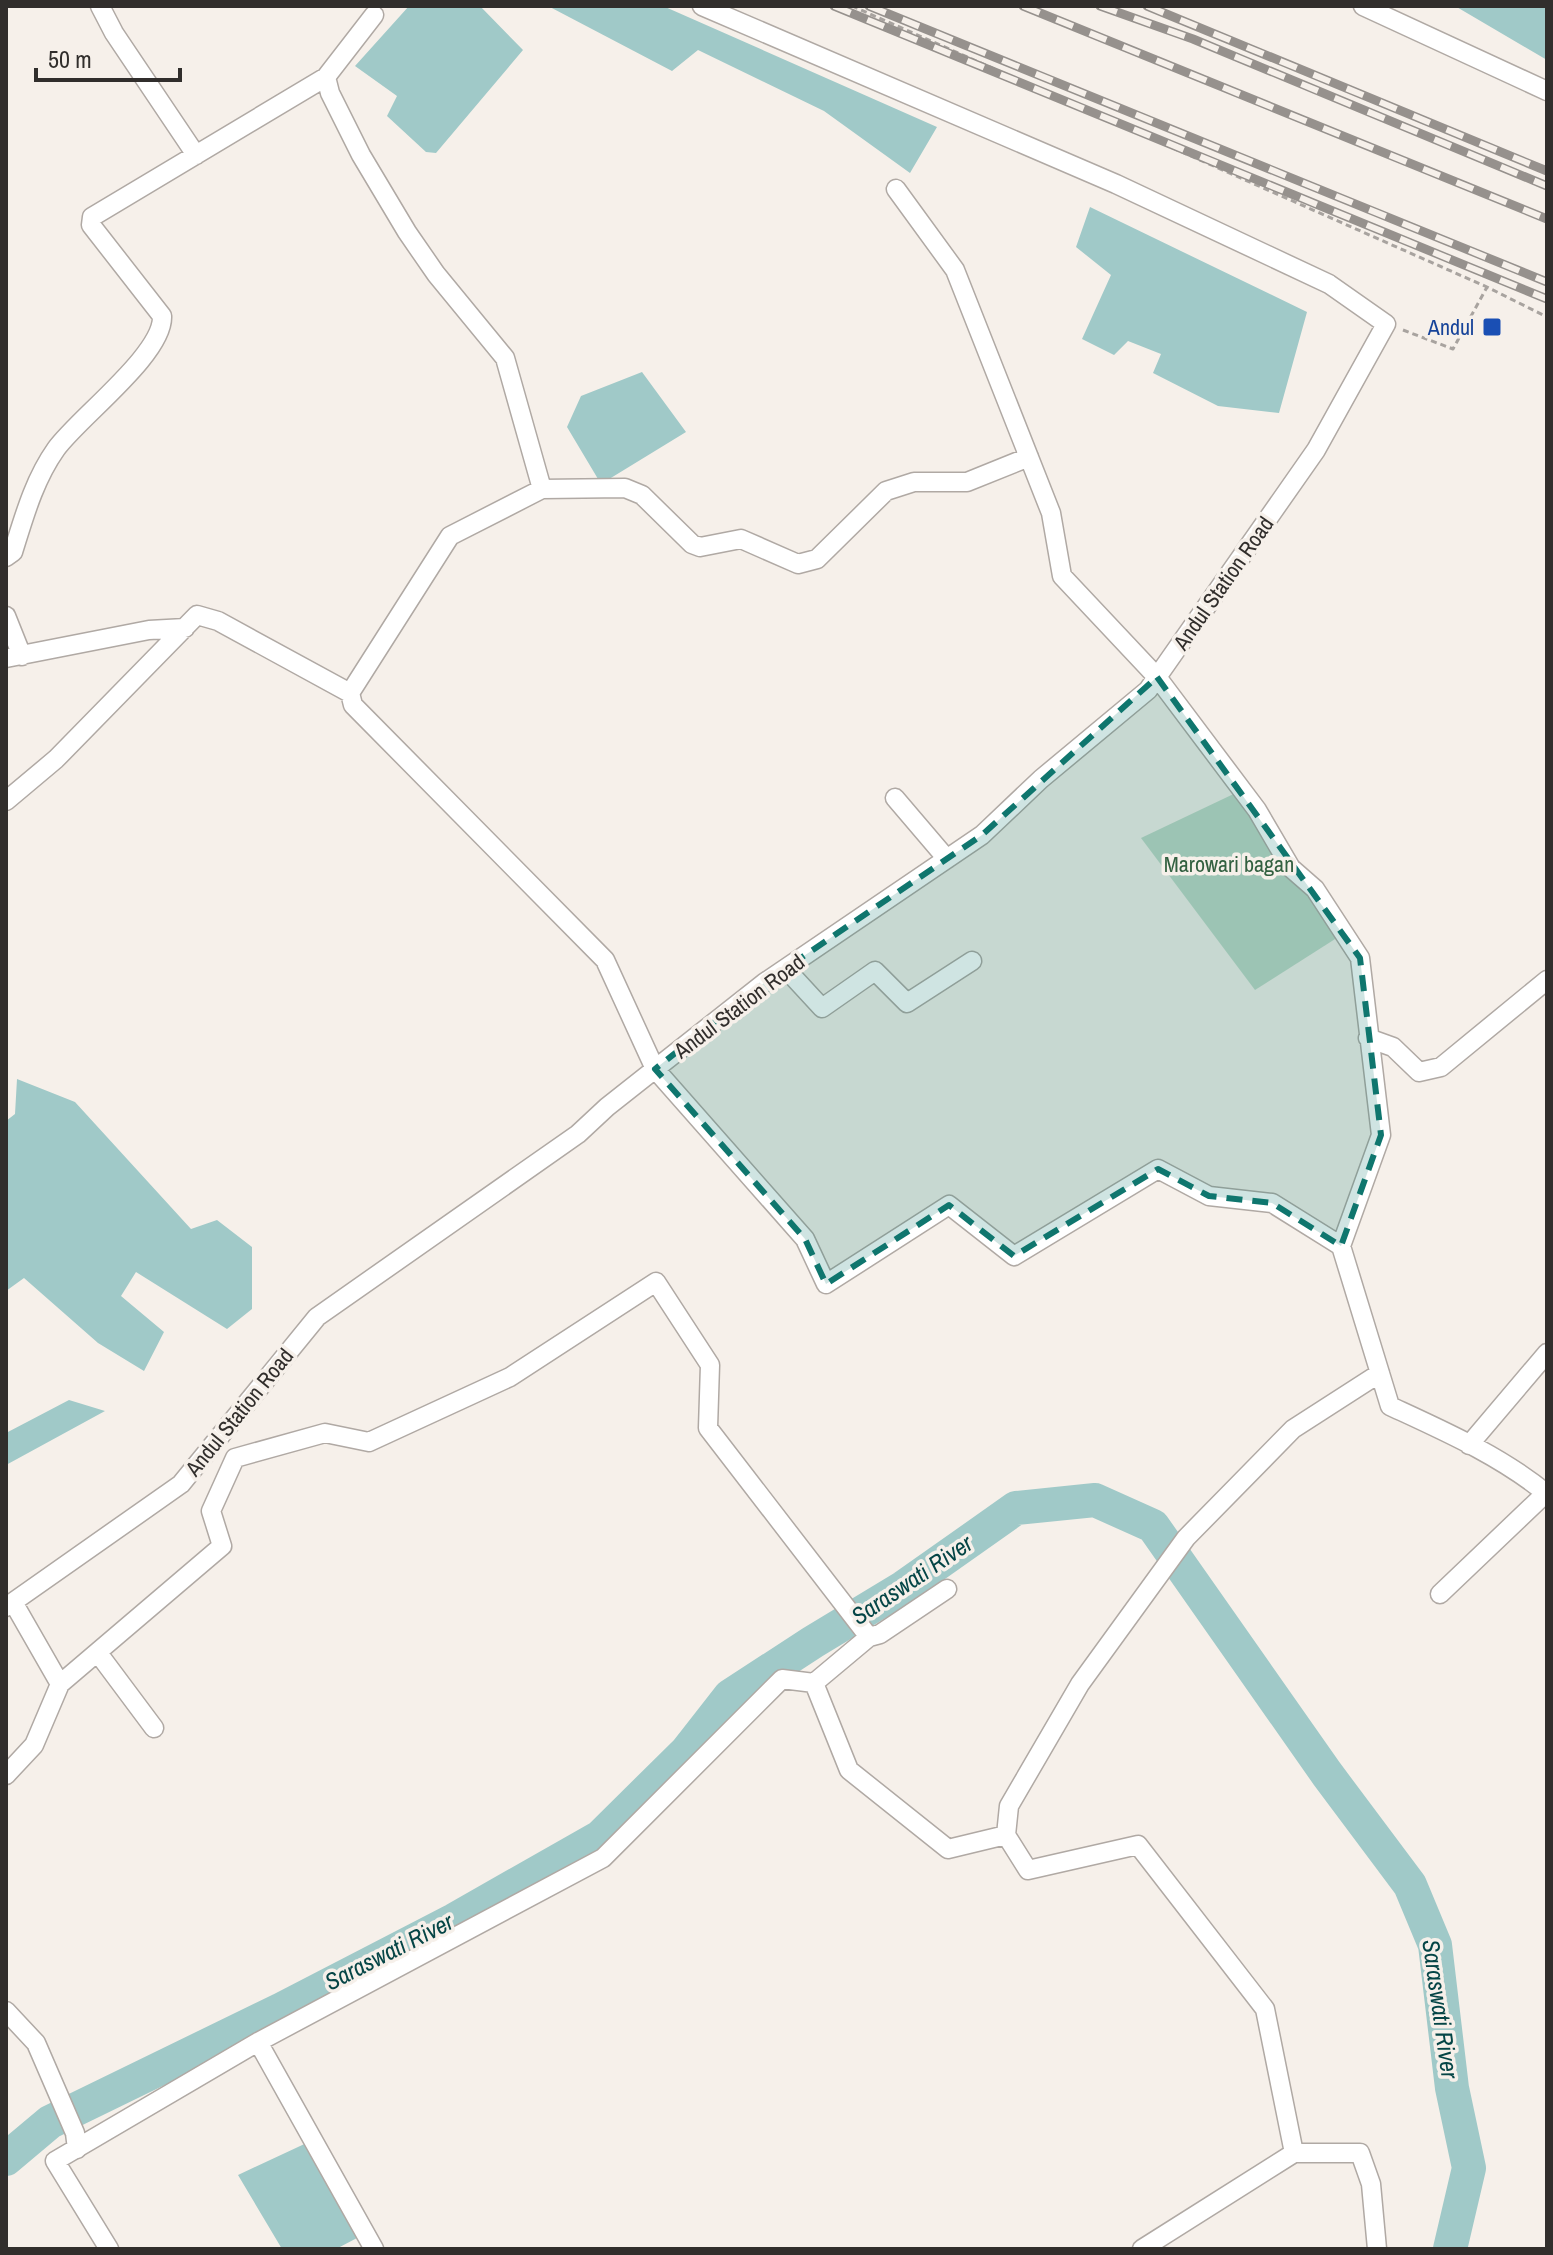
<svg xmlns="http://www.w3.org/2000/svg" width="1553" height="2255" font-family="'Archivo Narrow',sans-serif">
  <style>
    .green { fill: #c0d8c6 }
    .water { fill: #a0c9c8 }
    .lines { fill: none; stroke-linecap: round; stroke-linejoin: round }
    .river { stroke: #a0c9c8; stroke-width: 34 }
    .minor-casing { stroke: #b0a9a4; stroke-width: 21 }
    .path { stroke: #a8a39f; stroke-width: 3; stroke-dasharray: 6 4; stroke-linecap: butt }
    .minor { stroke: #fff; stroke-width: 18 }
    .rail-casing { stroke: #96918d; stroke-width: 9 }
    .rail { stroke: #f6f0ea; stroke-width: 6; stroke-dasharray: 18; stroke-linecap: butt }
    .marked { fill: #0f766e; fill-opacity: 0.2; stroke: #0f766e; stroke-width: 6; stroke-dasharray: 16 10; stroke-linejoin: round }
    .transit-dot { fill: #1a4fb4; stroke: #f6f0ea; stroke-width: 3 }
    .labels { text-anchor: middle; stroke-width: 7; stroke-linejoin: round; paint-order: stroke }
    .transit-label { font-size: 22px; fill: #164399; stroke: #f6f0ea; text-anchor: end }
    .street-label { font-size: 22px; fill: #312e2c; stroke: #f6f0ea }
    .park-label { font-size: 22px; fill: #326040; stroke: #f6f0ea }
    .water-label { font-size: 24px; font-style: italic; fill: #054546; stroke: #f6f0ea }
  </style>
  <rect width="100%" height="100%" fill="#f6f0ea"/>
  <path class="green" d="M1242 790 1343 934 1255 990 1141 838Z"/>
  <path class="water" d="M409 6H480L523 50 436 153 426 152 387 116 397 96 355 66Z
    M548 6H663L937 127 910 173 824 111 698 50 672 71Z
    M1456 6H1547V60L1455 6Z
    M1090 207 1307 312 1279 413 1218 406 1153 373 1161 354 1128 341 1114 355 1082 339 1111 275 1076 247Z
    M642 372 686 432 601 484 567 427 581 396Z
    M17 1079 75 1102 191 1229 217 1220 252 1247V1309L227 1329 136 1272 121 1296 164 1332 144 1371 98 1343 24 1278 6 1291V1121L15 1114Z
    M69 1400 105 1411 6 1465V1433Z
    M313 2140 357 2238 336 2249H282L238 2175Z"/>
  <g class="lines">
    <path class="river" d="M6 2159 50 2122 280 2010 454 1920 600 1837 687 1751 730 1696 813 1642 904 1587 1016 1508 1095 1500 1153 1526 1327 1774 1410 1885 1435 1945 1452 2088 1469 2168 1450 2249"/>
    <g class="minor-casing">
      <path id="minor" d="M100 6 114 33 196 155
        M1363 6 1547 91
        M374 15 326 77 330 93 361 155 407 232 436 274 505 358 542 489
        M896 189 955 270 1051 513 1062 576 1157 677 1257 810 1291 868 1315 889 1360 958 1381 1135 1341 1246 1390 1406C1444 1431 1501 1456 1547 1494
        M1029 457 967 482H914L886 491 817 559 798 564 741 539 700 547 692 544 642 495 625 488 542 489 450 536 350 693 353 705 605 960 655 1069 805 1239 826 1284 949 1205 1014 1256 1158 1169 1209 1196 1272 1203 1341 1246
        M6 557 13 552C24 517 34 480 56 449 78 418 164 354 162 316L91 225 92 217 326 77
        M6 616 22 656
        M6 658 149 630 185 628
        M895 798 947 859
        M6 801 56 759 197 615 218 621 350 693
        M786 969 822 1008 875 971 907 1003 972 961
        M1368 1038 1393 1047 1419 1072 1441 1067 1547 980
        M1469 1445 1547 1353
        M1440 1594 1547 1492
        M13 1602 60 1684 222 1546 211 1511 235 1458 325 1433 369 1442 510 1377 656 1282 710 1365 708 1428 869 1637 814 1683 849 1770 948 1849 1006 1835 1028 1870 1138 1845 1265 2009 1294 2153
        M6 1607 181 1484 317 1317 578 1134 607 1107 764 983 982 835 1041 779 1148 690 1316 450 1386 324 1329 284 1116 184 702 6
        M869 1637 880 1634 947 1589
        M98 1653 154 1728
        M6 1775 34 1745 60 1684
        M1006 1835 1009 1806 1080 1684 1186 1538 1293 1429 1380 1373
        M6 2011 36 2043 75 2133 77 2149
        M258 2042 374 2249
        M109 2249 55 2161 258 2042 603 1858 782 1679 814 1683
        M1142 2249 1294 2153H1360L1371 2184 1377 2249"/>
    </g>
    <path class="path" d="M852 6 1487 287
      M1403 330 1453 349 1487 287 1547 317"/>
    <use href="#minor" class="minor"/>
    <g class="rail-casing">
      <path id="rail" d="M834 6 1547 299
        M869 6 1547 282
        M1023 6 1547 219
        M1100 6 1193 39 1547 186
        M1147 6 1547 171"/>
    </g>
    <use href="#rail" class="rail"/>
  </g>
  <path class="marked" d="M1157 677 1360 958 1381 1135 1341 1246 1272 1203 1209 1196 1158 1169 1014 1256 949 1205 826 1284 805 1239 655 1069 764 983 982 835Z"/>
  <rect class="transit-dot" x="1482" y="317" width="20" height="20" rx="4"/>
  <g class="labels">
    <g class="transit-label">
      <text x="1474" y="335">Andul</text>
    </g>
    <g class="street-label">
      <text transform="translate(1223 583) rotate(-55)" y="8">Andul Station Road</text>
      <text transform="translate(739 1006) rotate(-37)" y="8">Andul Station Road</text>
      <text transform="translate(239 1412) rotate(-51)" y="8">Andul Station Road</text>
    </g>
    <g class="park-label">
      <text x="1229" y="872">Marowari bagan</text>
    </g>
    <g class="water-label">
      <text transform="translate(912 1580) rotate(-34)" y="8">Saraswati River</text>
      <text transform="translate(389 1952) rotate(-27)" y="8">Saraswati River</text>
      <text transform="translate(1440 2009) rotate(82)" y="8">Saraswati River</text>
    </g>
  </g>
  <rect width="1553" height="2255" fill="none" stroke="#312e2c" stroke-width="16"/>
  <path d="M36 68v12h144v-12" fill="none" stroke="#312e2c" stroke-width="4"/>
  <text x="48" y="68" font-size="24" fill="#312e2c" stroke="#f6f0ea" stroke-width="6" paint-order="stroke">50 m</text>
</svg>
